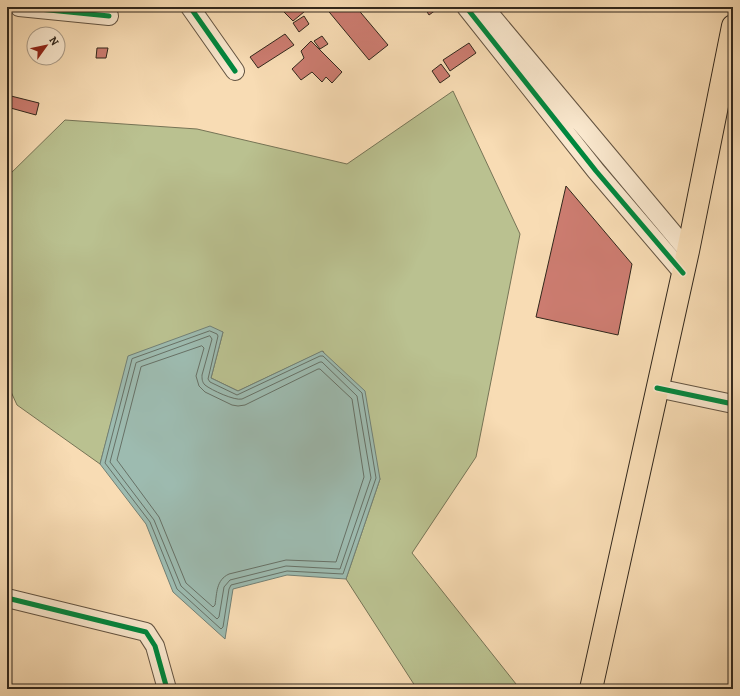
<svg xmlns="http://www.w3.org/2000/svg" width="740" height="696" font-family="Alegreya,serif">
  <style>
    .green { fill: #bac190; stroke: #767456 }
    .water { fill: #9dbbb0; stroke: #728075 }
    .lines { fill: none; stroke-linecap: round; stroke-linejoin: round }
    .shore { stroke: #677166; stroke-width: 1 }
    .building { fill: #cc7c70; stroke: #31271c }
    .minor-casing { stroke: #635442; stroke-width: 20 }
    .highway-casing { stroke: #31271c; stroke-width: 24 }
    .minor { stroke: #fae8ce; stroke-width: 18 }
    .highway { stroke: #f8dcb4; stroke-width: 22 }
    .cycleway-casing { stroke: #fae8ce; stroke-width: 8 }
    .cycleway { stroke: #00873e; stroke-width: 5 }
  </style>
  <rect width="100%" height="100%" fill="#f8dcb4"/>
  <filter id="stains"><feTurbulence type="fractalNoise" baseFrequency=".005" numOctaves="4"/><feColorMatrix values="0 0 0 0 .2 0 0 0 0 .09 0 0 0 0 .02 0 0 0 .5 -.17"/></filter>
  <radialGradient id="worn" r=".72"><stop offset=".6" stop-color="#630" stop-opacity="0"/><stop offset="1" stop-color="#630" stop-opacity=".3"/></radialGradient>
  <path class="green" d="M453 91 520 234 476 457 412 553 520 689H417L346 579 380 479 323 351 238 391 211 378 223 332 129 356 100 464 17 405 7 383V177L65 120 197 129 347 164Z"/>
  <path class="water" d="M210 326 223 332 211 378 238 391 322 351 365 391 380 479 346 579 287 575 233 589 225 639 173 592 146 524 100 464 128 356Z"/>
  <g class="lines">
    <path class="shore" d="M210 331 217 334 218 336 208 379 210 382 237 395 320 356H323L362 393 376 478 343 574 287 571 231 585 229 589 223 627 221 629 177 589 150 522 105 463 132 359Z
      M210 336 212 339 202 375C202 379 202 382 205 385 211 390 235 401 242 399L320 362H322L357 396 371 478 340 569 286 566 230 580 224 587 219 617 217 619 181 586 154 520 110 462 136 363Z
      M202 346 204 348 196 376 199 386 205 392 232 405 238 406 245 405 318 369H320L352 399 364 477 336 562 286 560 229 574C216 580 217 593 215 605L213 607 186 583 159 517 117 460 141 367Z"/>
  </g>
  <path class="building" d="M284 7H310L293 21 281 9Z
    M325 7H356L388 45 369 60Z
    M424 7H440L429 15Z
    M304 16 309 24 299 32 293 23Z
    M285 34 294 45 258 68 250 57Z
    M322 36 328 44 320 49 314 41Z
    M311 41 342 72 332 83 326 77 322 82 312 72 301 80 292 69 304 58 301 51Z
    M469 43 476 53 450 71 443 60Z
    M97 48H108L106 58H96Z
    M441 64 450 76 440 83 432 71Z
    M7 95 39 103 36 115 7 107Z
    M566 186 632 264 618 335 536 317Z"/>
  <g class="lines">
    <g class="minor-casing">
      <path id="minor" d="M19 7 109 16
        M190 7 235 71
        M466 7 596 171 683 273
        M484 7 688 251
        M657 388 733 404
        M7 598 146 632 155 646 167 689"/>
    </g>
    <g class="highway-casing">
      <path id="highway" d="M591 689 688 251 733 26"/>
    </g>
    <use href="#minor" class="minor"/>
    <use href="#highway" class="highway"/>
    <g class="cycleway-casing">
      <path id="cycleway" d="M19 7 109 16
        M190 7 235 71
        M466 7 596 171 683 273
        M657 388 733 404
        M7 598 146 632 155 646 167 689"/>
    </g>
    <use href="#cycleway" class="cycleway"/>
  </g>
  <rect width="740" height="696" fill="none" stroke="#f8dcb4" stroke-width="24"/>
  <rect x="8" y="8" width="724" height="680" fill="none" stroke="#31271c" stroke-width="2"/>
  <rect x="12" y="12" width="716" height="672" fill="none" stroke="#31271c"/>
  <g transform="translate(46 46) rotate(57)"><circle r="19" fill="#fae8ce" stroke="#aa9b87"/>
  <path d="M0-3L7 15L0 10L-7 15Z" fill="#8f2418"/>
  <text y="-6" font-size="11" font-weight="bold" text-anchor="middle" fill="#31271c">N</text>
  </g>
  <rect width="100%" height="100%" filter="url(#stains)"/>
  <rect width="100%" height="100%" fill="url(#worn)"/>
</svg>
